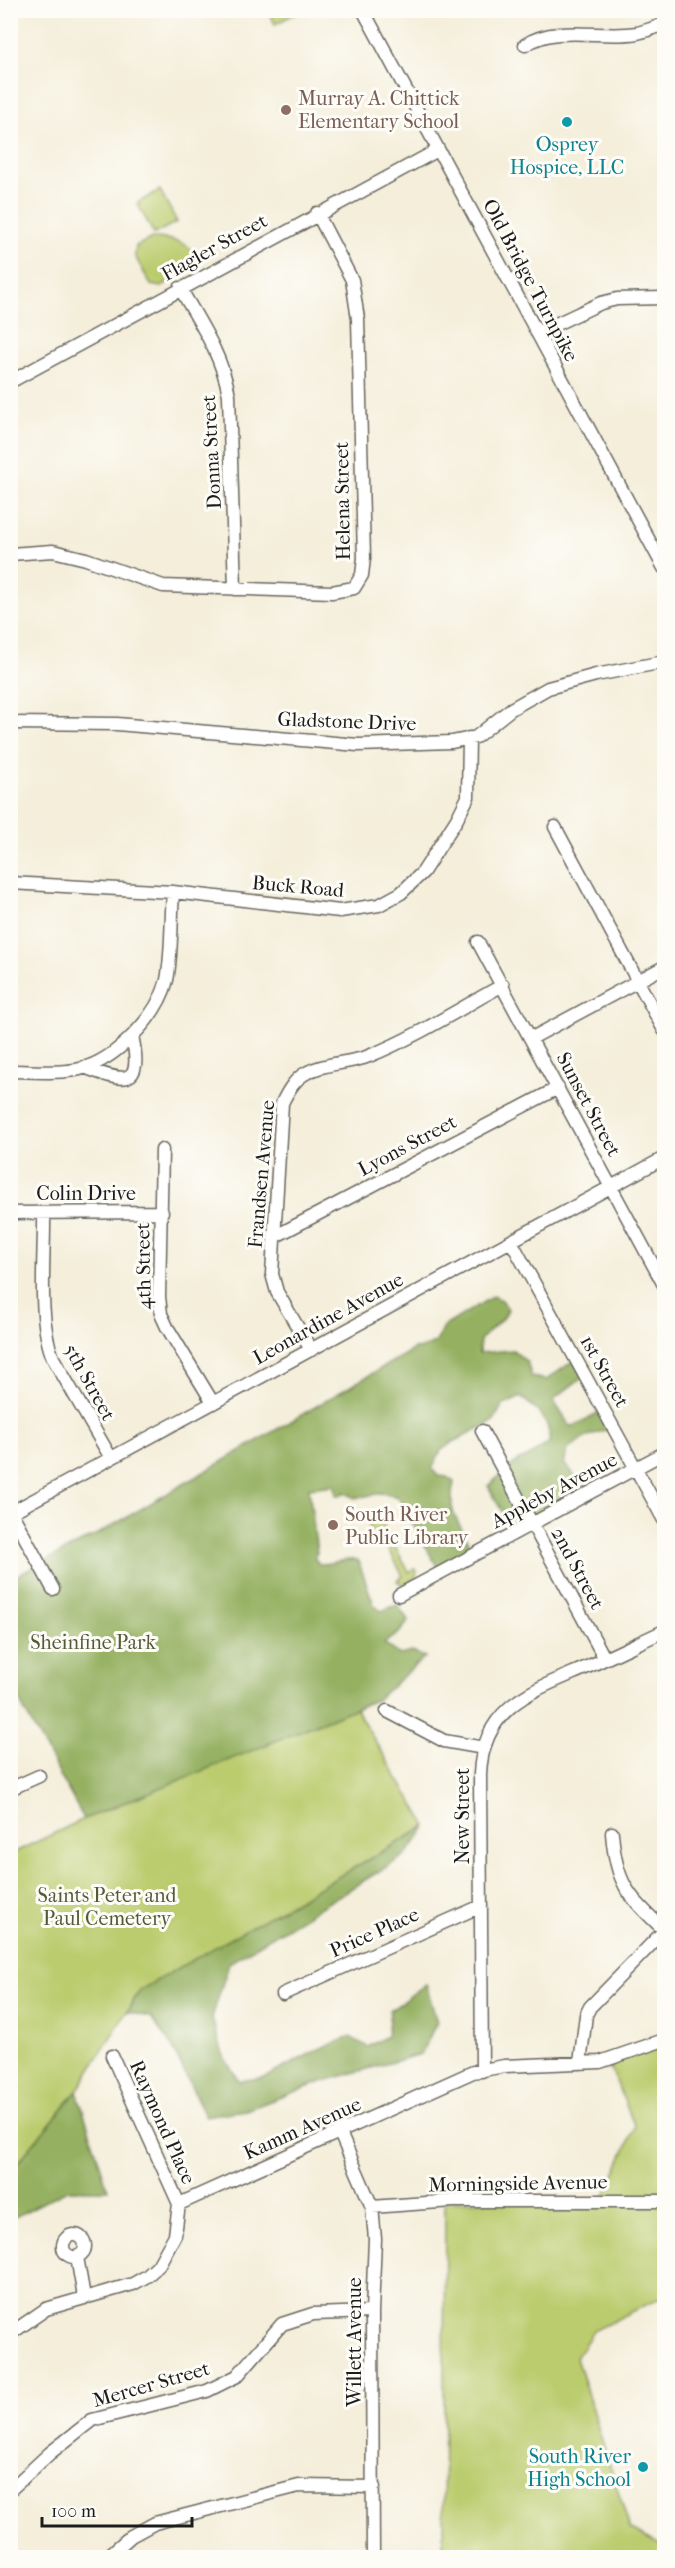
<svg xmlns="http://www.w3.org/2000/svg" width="675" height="2568" font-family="'IM FELL French Canon',serif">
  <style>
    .green { fill: #bbcc6e; stroke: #6c7445; stroke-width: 1.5 }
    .forest { fill: #94b061; stroke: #58663e; stroke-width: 1.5 }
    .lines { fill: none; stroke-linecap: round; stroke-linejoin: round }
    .minor-casing { stroke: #68665e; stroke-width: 15 }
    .minor { stroke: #fff; stroke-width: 12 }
    .education-dot { fill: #8d6e63; stroke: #fdfcf7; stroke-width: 2 }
    .culture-dot { fill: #0f9aa8; stroke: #fdfcf7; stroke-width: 2 }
    .labels { text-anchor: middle; stroke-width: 6; stroke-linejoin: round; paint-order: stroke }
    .education-label { font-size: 20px; fill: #785e54; stroke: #fdfcf7; text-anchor: start }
    .culture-label { font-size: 20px; fill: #0d838f; stroke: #fdfcf7 }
    .street-label { font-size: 20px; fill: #1c1c1c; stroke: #fdfcf7 }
    .park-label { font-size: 20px; fill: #545a39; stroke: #fdfcf7 }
  </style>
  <rect width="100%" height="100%" fill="#fdfcf7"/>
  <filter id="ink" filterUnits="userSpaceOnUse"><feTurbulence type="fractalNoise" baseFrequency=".0167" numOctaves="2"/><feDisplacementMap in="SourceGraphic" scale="12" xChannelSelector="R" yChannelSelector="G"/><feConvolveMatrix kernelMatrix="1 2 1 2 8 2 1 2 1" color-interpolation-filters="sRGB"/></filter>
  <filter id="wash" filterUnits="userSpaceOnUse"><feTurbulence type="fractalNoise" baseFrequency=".008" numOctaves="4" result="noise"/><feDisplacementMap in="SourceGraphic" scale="24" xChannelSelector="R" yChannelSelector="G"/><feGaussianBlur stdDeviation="1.35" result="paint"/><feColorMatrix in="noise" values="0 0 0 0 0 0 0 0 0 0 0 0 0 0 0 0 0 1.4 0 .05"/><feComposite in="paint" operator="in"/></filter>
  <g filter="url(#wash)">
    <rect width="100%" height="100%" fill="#f4eeda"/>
    <path class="green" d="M268 11H267H301L275 24Z
      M160 190 177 222 154 234 137 203Z
      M152 238C166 239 188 240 194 254 189 272 176 278 161 287L151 285 135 256 136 246Z
      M381 1515 389 1519 383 1525 409 1572 415 1569 417 1571 416 1578 403 1585 397 1581 403 1576 378 1530 372 1532 369 1529 371 1519Z
      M355 1708 427 1826 140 1990 77 2091 11 2171V1854L84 1819Z
      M664 2040V2296L593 2331 576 2358 630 2529 664 2548V2557H635L630 2554 627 2558H443L445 2201 603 2200 635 2127 607 2059Z"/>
    <path class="forest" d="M493 1296 502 1300 508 1309 505 1316 480 1340 479 1353 513 1350 527 1362 532 1377 546 1380 576 1359 585 1375 553 1400 569 1425 574 1426 603 1410 614 1427 588 1436 568 1449 564 1464C578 1474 577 1485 575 1501L514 1533 488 1486 517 1461 529 1456 549 1443C551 1419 538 1411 521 1397L502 1406 493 1422 463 1436 441 1450 432 1469 438 1476 447 1477 454 1482C445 1522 465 1521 472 1555L440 1572 398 1497 382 1493 355 1498 344 1492 342 1495H336L334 1485 309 1488 317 1553 314 1557 319 1564C333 1564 344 1558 358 1560L374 1605 381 1611 397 1605 409 1621 398 1634 384 1643 400 1655 412 1652 425 1657 376 1700 84 1819 11 1686 10 1579 105 1530 414 1349 424 1348 436 1342 443 1327Z
      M427 1826 406 1855 229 1963 212 2018 223 2055 239 2081 266 2077 319 2049 350 2037 368 2047 387 2036 390 2011 426 1984 437 2022 421 2054 324 2081 246 2110 205 2116 172 2046 150 2017 127 2012 140 1990Z
      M77 2091 108 2190H67L11 2219V2171Z"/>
  </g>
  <g filter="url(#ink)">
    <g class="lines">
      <g class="minor-casing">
        <path id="minor" d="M363 10 664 568
          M525 45C557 24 601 39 637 33 647 31 656 27 664 24
          M180 288C200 323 222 355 229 395L235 589
          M537 333 601 303 617 299 664 298
          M10 382 438 150
          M10 554 53 551 86 559 163 586 332 592 354 588 362 575 364 558 358 319 352 280 317 213
          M10 723 117 724 358 745 452 742 476 737 511 709 548 688 596 675 664 662
          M555 827 664 1030
          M10 883 173 892 340 911 379 905 401 893 423 872 457 819 468 797 469 738
          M478 942 664 1285
          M532 1038 664 967
          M84 1067C123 1082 144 1089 132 1036
          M10 1071C32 1071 59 1074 80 1069 116 1060 158 1016 167 980 172 955 171 919 173 892
          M162 1150 159 1297 161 1314 167 1327 213 1403
          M10 1213 162 1212
          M44 1213C45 1255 37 1319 53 1358L111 1458
          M274 1237 558 1088
          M511 1241 664 1520
          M311 1350 277 1292 272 1274 282 1103C288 1091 295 1078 308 1072 327 1062 349 1064 369 1056 416 1037 459 1009 503 985
          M482 1431 605 1659
          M10 1510 53 1589
          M10 1513 664 1158
          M399 1595 664 1453
          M387 1711 444 1741 484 1748
          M10 1789 39 1776
          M612 1833C616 1885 629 1896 664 1930
          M283 1994 481 1906
          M580 2063 586 2015 590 2007 664 1931
          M482 2071 480 1774C483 1706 532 1691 585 1668 612 1656 638 1643 664 1631
          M340 2133 372 2207 375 2239 372 2312 373 2558
          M179 2204 473 2072 504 2066 600 2062 664 2040
          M372 2207 453 2201H664
          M63 2246a11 11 0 1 1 22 0a11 11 0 1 1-22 0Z
          M77 2257 84 2297
          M10 2334 46 2309 133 2284 147 2276 158 2266 175 2235 179 2204 112 2056
          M10 2490 50 2453 92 2420 207 2391 237 2376 282 2324 313 2314 372 2312
          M106 2558 131 2536 155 2523 299 2486 374 2487"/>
      </g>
      <use href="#minor" class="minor"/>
    </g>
  </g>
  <g class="education-dot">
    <circle cx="286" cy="110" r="6"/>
    <circle cx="333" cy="1525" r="6"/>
  </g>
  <g class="culture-dot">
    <circle cx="567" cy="122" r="6"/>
    <circle cx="643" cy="2467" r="6"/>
  </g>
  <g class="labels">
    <g class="education-label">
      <text x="298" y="105">Murray A. Chittick<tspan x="298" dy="23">Elementary School</tspan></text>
      <text x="345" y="1521">South River<tspan x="345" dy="23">Public Library</tspan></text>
    </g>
    <g class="culture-label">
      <text x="567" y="151">Osprey<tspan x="567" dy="23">Hospice, LLC</tspan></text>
      <text x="631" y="2463" text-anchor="end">South River<tspan x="631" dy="23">High School</tspan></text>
    </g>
    <g class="street-label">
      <text transform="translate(214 247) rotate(-29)" y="7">Flagler Street</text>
      <text transform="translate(531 280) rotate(62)" y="7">Old Bridge Turnpike</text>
      <text transform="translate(211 452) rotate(-93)" y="7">Donna Street</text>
      <text transform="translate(342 501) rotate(-91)" y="7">Helena Street</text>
      <text transform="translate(347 721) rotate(2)" y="7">Gladstone Drive</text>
      <text transform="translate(298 886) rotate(5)" y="7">Buck Road</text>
      <text transform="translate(589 1104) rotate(62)" y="7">Sunset Street</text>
      <text transform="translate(407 1145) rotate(-28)" y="7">Lyons Street</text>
      <text transform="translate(261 1174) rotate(-85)" y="7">Frandsen Avenue</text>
      <text x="86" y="1200">Colin Drive</text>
      <text transform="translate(143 1266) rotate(-91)" y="7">4th Street</text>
      <text transform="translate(328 1318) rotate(-29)" y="7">Leonardine Avenue</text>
      <text transform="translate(605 1371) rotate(61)" y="7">1st Street</text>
      <text transform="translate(90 1382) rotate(61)" y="7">5th Street</text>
      <text transform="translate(554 1490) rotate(-28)" y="7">Appleby Avenue</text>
      <text transform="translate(578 1568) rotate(62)" y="7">2nd Street</text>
      <text transform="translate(462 1816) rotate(-90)" y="7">New Street</text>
      <text transform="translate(374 1932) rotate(-24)" y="7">Price Place</text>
      <text transform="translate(163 2122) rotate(66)" y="7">Raymond Place</text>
      <text transform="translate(302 2128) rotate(-24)" y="7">Kamm Avenue</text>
      <text transform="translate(518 2183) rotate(-1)" y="7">Morningside Avenue</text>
      <text transform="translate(354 2342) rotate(-90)" y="7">Willett Avenue</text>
      <text transform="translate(151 2384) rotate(-16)" y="7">Mercer Street</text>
    </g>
    <g class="park-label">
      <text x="93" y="1649">Sheinfine Park</text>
      <text x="107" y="1902">Saints Peter and<tspan x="107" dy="23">Paul Cemetery</tspan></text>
    </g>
  </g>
  <rect width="675" height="2568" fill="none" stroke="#fdfcf7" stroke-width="36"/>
  <path d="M42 2517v9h150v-9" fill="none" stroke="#1c1c1c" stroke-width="3"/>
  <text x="51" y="2517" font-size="18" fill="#1c1c1c" stroke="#fdfcf7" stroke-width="4.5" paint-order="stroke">100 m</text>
</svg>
